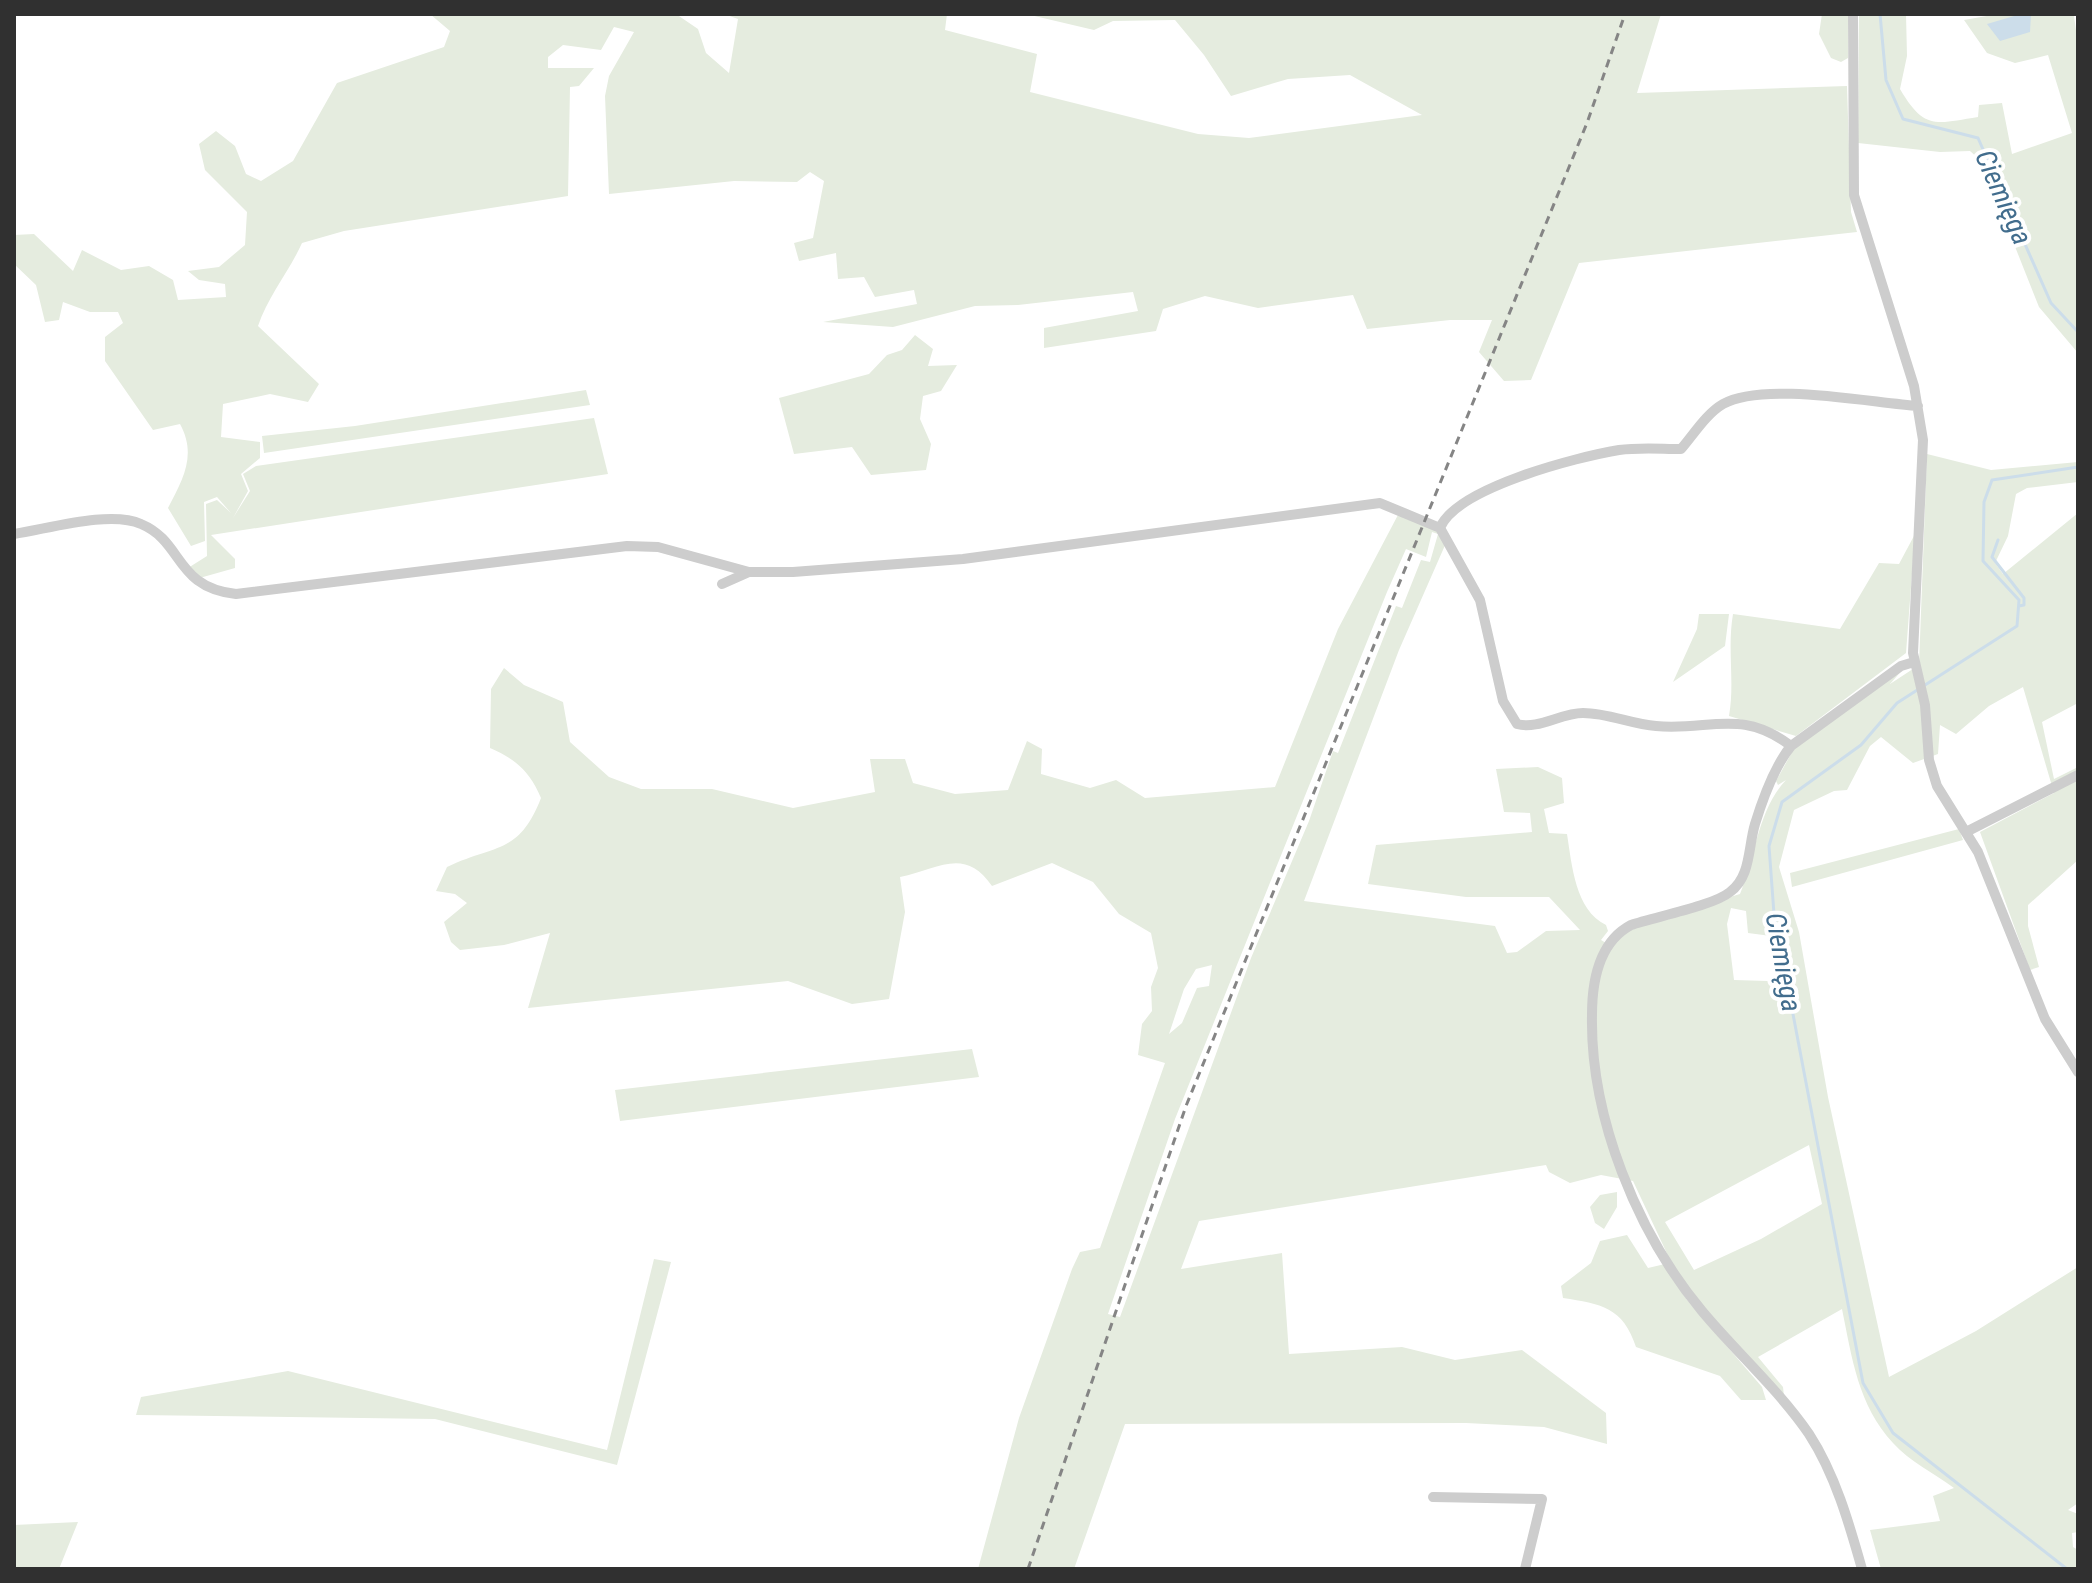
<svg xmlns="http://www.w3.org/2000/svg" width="2092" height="1583" font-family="'Roboto Condensed',sans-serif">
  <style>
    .green { fill: #e5ecdf; fill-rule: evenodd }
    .water { fill: #ccddea }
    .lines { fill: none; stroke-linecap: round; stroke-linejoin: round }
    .stream { stroke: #ccddea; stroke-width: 3 }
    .minor { stroke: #cdcdcd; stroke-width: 10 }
    .rail { stroke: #858585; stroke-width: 3; stroke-dasharray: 8 6; stroke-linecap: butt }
    .labels { text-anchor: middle; stroke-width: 8; stroke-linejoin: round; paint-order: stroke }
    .water-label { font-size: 28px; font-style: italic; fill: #426d8d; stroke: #fff }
  </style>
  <rect width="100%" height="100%" fill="#fff"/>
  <path class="green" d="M430 14H676L698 29 706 53 729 73 738 19 724 14H947L945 30 1037 54 1030 92 1198 134 1249 138 1422 115 1350 75 1288 79 1231 96 1204 55 1175 20 1113 21 1094 30 1026 14H1661L1637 93 1847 86 1851 212 1857 232 1579 263 1531 380 1504 381 1479 352 1492 320H1450L1367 329 1353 295 1258 308 1205 296 1163 309 1156 331 1044 348V328L1138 311 1133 292 1018 305 975 306 893 327 823 322 917 304 914 290 875 297 864 277 838 279 836 253 799 261 794 243 813 238 824 181 810 172 797 182 734 181 609 194 605 96 609 76 634 32 614 27 601 50 563 45 548 57V68H594L579 86 570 87 568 196 344 231 302 243C289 272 268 296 258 326L319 384 308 402 270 394 223 404 221 437 260 442V458L241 474 248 491 233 518 250 491 243 474 256 466 594 418 608 474 211 535 235 559V568L196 579 188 568 207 556 206 504 217 500 231 513 217 497 204 502 205 541 191 546 168 508C183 479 197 455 180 424L153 430 105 361V337L123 323 118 312H90L63 302 59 320 45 322 36 285 14 264V235L34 234 73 271 82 250 121 270 149 266 173 280 178 300 226 297 225 284 199 280 188 271 219 267 245 245 247 212 205 170 199 144 216 131 235 146 246 174 261 181 293 161 337 83 444 47 450 31Z
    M1822 14H1848V58L1841 62 1831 58 1819 34Z
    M1859 14H1906L1907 56 1900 89C1924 130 1935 124 1978 117L1979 105 2002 103 2012 154 2072 133 2048 55 2015 63 1987 53 1964 20 1998 14 2074 16 2078 45V353L2039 307 1981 161 1970 151 1940 152 1858 143Z
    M915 335 933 349 928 366 957 365 941 391 923 396 920 419 931 444 926 470 871 475 852 447 794 454 779 398 869 374 887 355 902 350Z
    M586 390 590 405 264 453 262 436 355 426Z
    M1927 454 1991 470 2078 462V482L2027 488 2016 494 2008 536 1995 563 2003 574 2078 513V703L2042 722 2054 779 2078 767V860L2028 905V926L2039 967 2030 970 1980 832 2054 793 2023 687 1989 706 1956 734 1940 725 1938 754 1913 763 1881 737 1870 746 1847 790 1834 791 1794 810 1779 867 1799 932 1828 1097 1889 1377 1976 1331 2078 1267V1503L2068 1510 2078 1514V1532L2072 1533 2073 1547 2078 1550V1569H1881L1870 1530 1940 1521 1933 1496 1954 1488C1935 1474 1909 1461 1893 1443 1858 1405 1852 1358 1842 1309L1758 1357 1783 1387 1784 1396 1706 1312 1671 1262 1633 1181 1601 1175 1570 1183 1549 1172 1546 1165 1199 1221 1181 1269 1282 1253 1289 1354 1402 1347 1455 1360 1522 1350 1606 1413 1607 1444 1544 1427 1466 1423 1125 1424 1074 1569H978L1019 1418 1072 1269 1080 1252 1100 1248 1165 1063 1138 1055 1142 1024 1152 1011 1151 987 1158 968 1151 933 1119 914 1093 882 1052 863 992 886C965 846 938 869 900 877L905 912 889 999 852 1004 788 981 528 1008 550 933 504 945 460 950 451 942 444 922 467 903 455 894 436 891 447 867C495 844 519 855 541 798 530 772 516 759 490 748L491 689 504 668 524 685 563 702 570 742 609 777 641 789H712L793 808 875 792 870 759H905L913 783 955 794 1008 790 1027 741 1042 749 1041 774 1090 788 1116 780 1145 798 1275 787 1338 629 1399 513 1440 528 1446 543 1399 650 1304 901 1495 926 1507 953 1517 952 1546 931 1580 930 1549 897H1466L1368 884 1376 845 1532 832 1530 813 1504 812 1496 769 1538 767 1562 778 1564 803 1544 809 1549 833 1567 834C1572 865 1575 910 1606 925L1608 931 1601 940 1611 946C1635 916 1702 906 1740 894 1755 858 1758 809 1786 780L1778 785 1776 781 1796 745 1904 668 1890 684 1919 665ZM1432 532 1438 534 1430 562 1421 560 1402 608 1396 606 1338 753 1333 751 1309 821 1251 958 1120 1317 1108 1314 1175 1119 1387 592 1406 549 1426 557ZM1731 908 1746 911 1748 933 1771 936 1780 971 1768 981 1734 980 1727 924ZM1212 965 1209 986 1197 988 1182 1023 1169 1034 1184 989 1196 969ZM1809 1145 1822 1204 1761 1239 1694 1270 1665 1222Z
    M1915 534 1906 653 1796 736 1729 716C1735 682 1727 649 1733 614L1840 629 1879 563 1899 564Z
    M1699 614H1729L1725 646 1673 682 1697 629Z
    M1959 829 1963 840 1792 887 1790 873Z
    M972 1049 979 1077 620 1121 615 1090Z
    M1617 1192V1207L1604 1229 1595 1223 1590 1207 1600 1195Z
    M1627 1235 1648 1268 1665 1264 1687 1300 1762 1387 1766 1400H1741L1720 1376 1636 1347C1623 1307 1601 1304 1563 1298L1561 1286 1591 1263 1600 1241Z
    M654 1259 671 1262 617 1465 435 1419 136 1415 141 1397 288 1371 607 1450Z
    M78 1522 59 1569H14V1525Z"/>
  <path class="water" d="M2021 14H2031L2030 32 2000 41 1987 24Z"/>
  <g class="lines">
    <path class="stream" d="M1880 14 1886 80 1903 119 1978 138 2051 303 2078 332
      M1998 540 1992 557 2024 598V605L2019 606
      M2067 1569 1893 1433 1863 1383 1774 914 1769 846 1782 802 1861 745 1897 703 2017 626 2019 600 1983 561 1984 502 1992 480 2078 467"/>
    <path class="minor" d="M1853 14 1854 195 1914 386 1923 440 1913 653 1925 705 1929 760 1937 786 1978 852 2045 1019 2078 1072
      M14 534C48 529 110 510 141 524 184 542 174 587 236 594L627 546 658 547 749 572H793L963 559 1380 503 1440 528
      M722 584 749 572
      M1791 746C1741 708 1710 731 1656 726 1631 724 1608 713 1583 713 1561 713 1538 730 1517 724L1503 701 1480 600 1440 528C1456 488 1577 457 1619 450 1640 447 1661 449 1681 449 1694 434 1706 414 1723 404 1763 381 1872 403 1918 406
      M1968 831 2078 775
      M1433 1497 1542 1499 1525 1569
      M1862 1569C1849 1523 1835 1474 1809 1434 1779 1390 1736 1352 1702 1311 1637 1233 1590 1117 1592 1015 1592 982 1599 942 1631 925 1654 917 1713 906 1730 892 1751 877 1748 847 1755 824 1763 798 1774 767 1791 746L1901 666 1914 662"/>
    <path class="rail" d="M1028 1569 1186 1106 1587 123 1625 14"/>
  </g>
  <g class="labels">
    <g class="water-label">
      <text transform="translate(2004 197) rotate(66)" y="10">Ciemięga</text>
      <text transform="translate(1784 962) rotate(80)" y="10">Ciemięga</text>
    </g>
  </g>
  <rect width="2092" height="1583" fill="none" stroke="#303030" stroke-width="32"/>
</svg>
